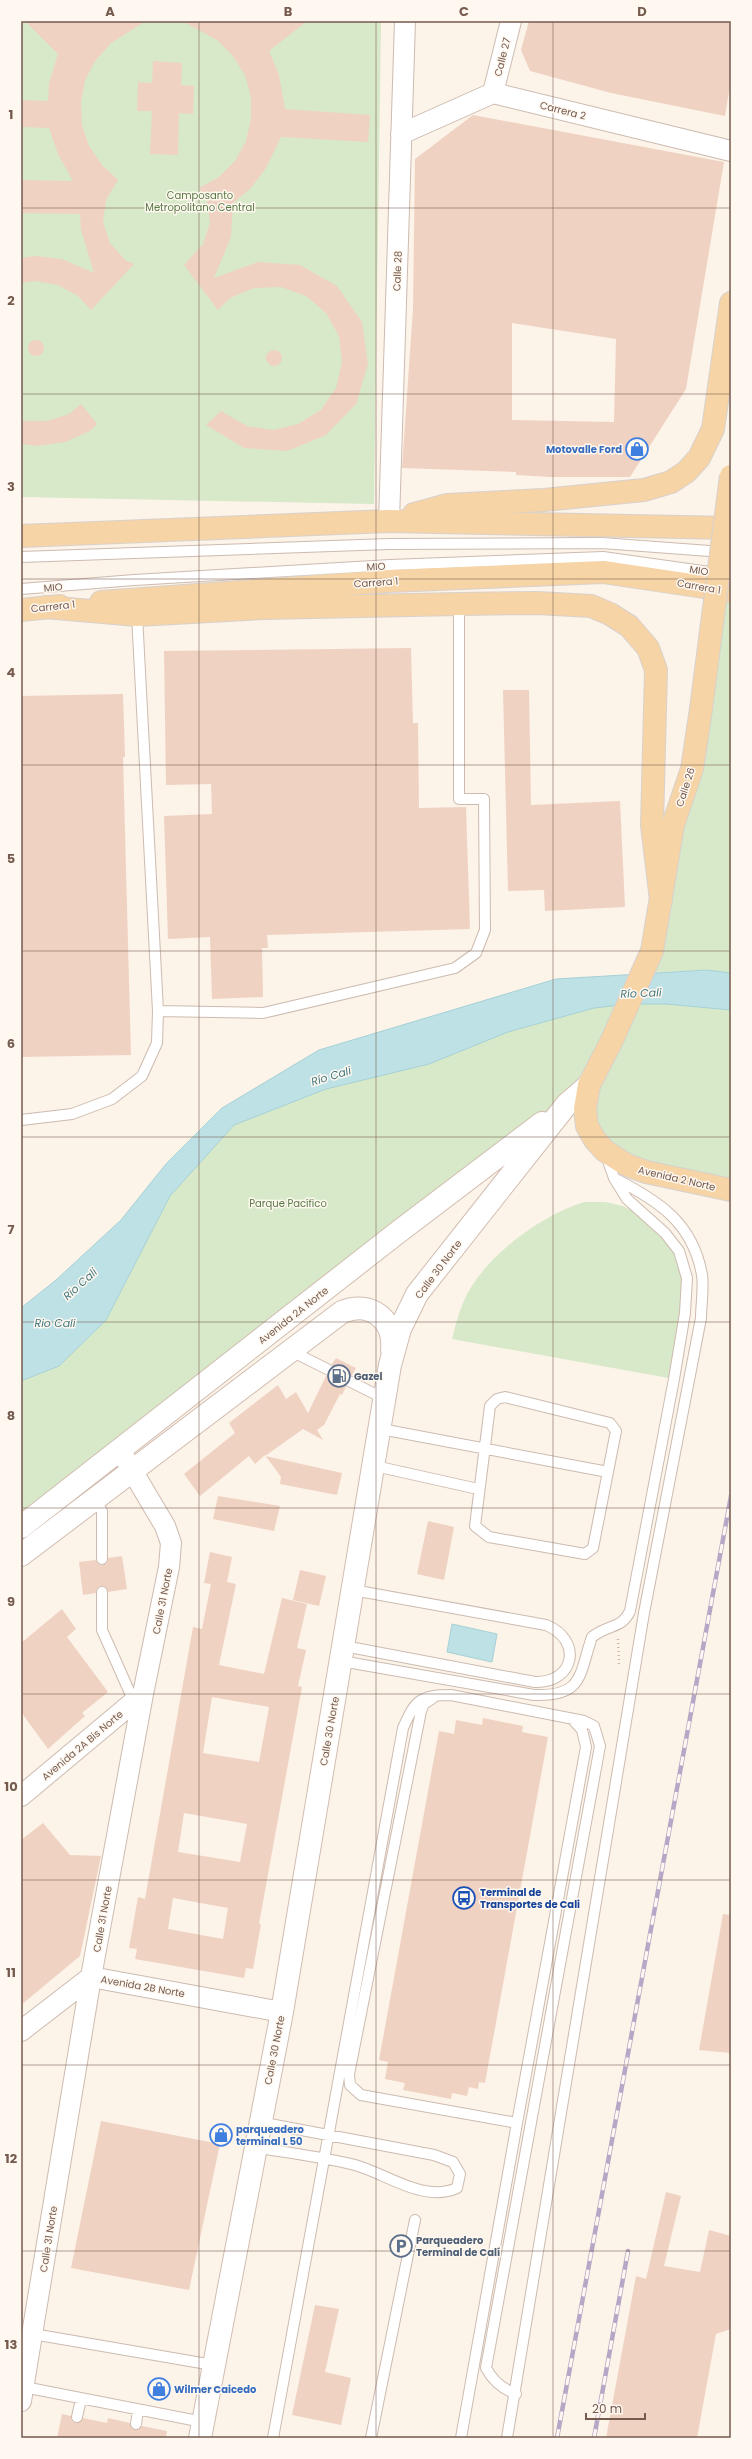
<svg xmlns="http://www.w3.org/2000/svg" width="752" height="2459" font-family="Poppins,sans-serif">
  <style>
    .green { fill: #d7e9c8 }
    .water { fill: #bee1e5; stroke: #a5d1d6 }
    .building { fill: #f0d2c2; fill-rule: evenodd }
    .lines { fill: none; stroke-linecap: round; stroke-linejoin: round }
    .service-casing { stroke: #cdbbb0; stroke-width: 12 }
    .minor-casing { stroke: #cdbbb0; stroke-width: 22 }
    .secondary-casing { stroke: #d2bdb0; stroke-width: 24 }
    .primary-casing { stroke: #d8d1cd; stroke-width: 24 }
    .path { stroke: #d5b5a5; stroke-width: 2.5; stroke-dasharray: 1 3; stroke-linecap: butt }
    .service { stroke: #fff; stroke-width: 10 }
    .minor { stroke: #fff; stroke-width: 20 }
    .secondary { stroke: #fff; stroke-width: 22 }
    .primary { stroke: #f6d4a6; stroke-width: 22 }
    .rail-casing { stroke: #b6a7c6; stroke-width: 4.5 }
    .rail { stroke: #fef8f0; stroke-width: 3; stroke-dasharray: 9; stroke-linecap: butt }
    .primary-bridge-casing { stroke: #d8d1cd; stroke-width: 24; stroke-linecap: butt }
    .primary-bridge { stroke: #f6d4a6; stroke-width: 22 }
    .grid { fill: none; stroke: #755a4e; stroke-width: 1; stroke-opacity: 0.55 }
    .labels { text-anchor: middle; stroke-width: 3; stroke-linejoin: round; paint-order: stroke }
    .street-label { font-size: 10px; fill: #755a4e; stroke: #fef8f0 }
    .park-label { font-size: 10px; fill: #587a46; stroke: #fef8f0 }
    .shop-label { font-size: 10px; font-weight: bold; fill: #366cbe; stroke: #fef8f0; text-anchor: start }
    .service-label { font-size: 10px; font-weight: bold; fill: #4e5e75; stroke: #fef8f0; text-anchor: start }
    .transit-label { font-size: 10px; font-weight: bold; fill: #164399; stroke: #fef8f0; text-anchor: start }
    .water-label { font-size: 11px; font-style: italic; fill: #457980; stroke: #fef8f0 }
    .neatline { fill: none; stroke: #755a4e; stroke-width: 1.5 }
    .grid-label { font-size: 13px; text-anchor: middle; font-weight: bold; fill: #755a4e }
  </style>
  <rect width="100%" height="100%" fill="#fcf3e9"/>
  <path class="green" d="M21 21H381L374 504 21 497Z
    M719 592 731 593V973L707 970 644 973Z
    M628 1004H666L731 1010V1190L605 1151 586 1099 21 1527V1381L59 1366 106 1320 170 1196 234 1125 326 1089 429 1064 508 1032 594 1008Z
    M584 1202H605L623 1206 637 1213 665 1233 687 1278 674 1379 452 1339C455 1327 458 1315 463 1303 481 1259 539 1216 584 1202Z"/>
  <path class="water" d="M707 970 731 973V1010L666 1004H628L594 1008 508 1032 429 1064 326 1089 234 1125 170 1196 106 1320 59 1366 21 1381V1308L56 1280 121 1220 166 1164 222 1108 319 1050 556 979Z
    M452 1624 497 1634 492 1662 447 1652Z"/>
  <path class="building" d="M25 21H146L111 43 96 60 85 80 81 102 82 125 89 146 102 165 118 180 106 200 103 222 110 243 125 260 134 264 91 310 78 296 58 285 35 281 21 283V258L35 256 62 259 94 273 81 230 80 214 21 213V180L73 181 58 154 49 128 21 127V100L48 101 49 83 58 54Z
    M182 21H307L269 51 279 75 285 109 370 115 368 142 281 137 266 168 251 188 233 203 231 237 214 278 258 262 300 265 337 286 362 322 368 364 356 404 326 435 287 451 244 448 206 425 221 411 247 426 273 430 298 424 321 410 336 388 342 362 339 336 326 313 306 296 281 287 254 288 230 298 218 310 184 265 203 244 210 223 207 201 199 188 219 177 235 161 246 141 251 119V97L245 75 233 56 217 40Z
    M529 21H731V79L725 116 611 93 530 71 521 50Z
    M153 61 182 63 181 85 194 86 193 114 179 113 178 155 150 154 152 111H137L138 82 152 83Z
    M473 115 724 162 686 389 630 477H550L516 475V472L402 468 413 308 415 159ZM512 323 616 339 614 422 512 420Z
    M28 348a8 8 0 1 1 16 0a8 8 0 1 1-16 0Z
    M266 358a8 8 0 1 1 16 0a8 8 0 1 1-16 0Z
    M81 404 97 424 90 431 65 442 38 446 21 444V421H47L69 414Z
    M411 648 413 723H418L419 808 466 807 470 929 267 935 268 948H262L263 997 212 999 210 937 168 939 164 816 212 814 211 784 166 785 164 651Z
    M503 690H529L531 805 620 801 625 907 545 911 544 890 508 891Z
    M123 694 125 757H123L131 1055 21 1057V696Z
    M336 1358 356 1368 352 1375H348L343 1378V1382L346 1387 342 1395 340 1394 324 1425 317 1430 323 1440 303 1429 265 1456 342 1473 337 1495 280 1484 281 1477 265 1455 255 1464 249 1456 200 1496 184 1474 235 1433 229 1423 278 1385 286 1399 296 1392 308 1413 326 1376 335 1373V1369L332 1364Z
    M218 1496 280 1506 274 1531 213 1519Z
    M428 1521 454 1527 444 1580 417 1574Z
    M210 1552 232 1557 227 1582 236 1584 219 1665 264 1674 282 1598 307 1604 297 1648 306 1650 298 1686 302 1687 259 1924H261L253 1969 246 1968 244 1978 135 1959 137 1949 129 1948 138 1897 145 1899 193 1627 202 1629 211 1584 204 1583ZM212 1697 269 1707 259 1762 203 1753ZM184 1813 247 1824 240 1862 178 1852ZM173 1898 228 1908 223 1939 168 1929Z
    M122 1556 127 1589 108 1592 106 1587 102 1586 97 1588 96 1593 83 1595 79 1562 96 1560 98 1564 102 1565 107 1563 108 1558Z
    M300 1570 326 1576 319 1606 293 1600Z
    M62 1609 76 1629 67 1637 108 1692 82 1713 85 1716 48 1749 21 1712V1643Z
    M483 1718 523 1726 522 1732 548 1737 485 2083 479 2082 478 2089 469 2087 467 2096 452 2093 451 2099 403 2090 405 2083 385 2079 388 2062 379 2060 439 1731 454 1734 456 1720 482 1725Z
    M43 1823 70 1855 101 1856 80 1956 21 2005V1840Z
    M723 1914 731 1915V2053L699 2050Z
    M101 2121 220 2144 189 2290 71 2268Z
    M666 2192 681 2196 664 2266 700 2272 709 2230 731 2236V2329L716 2334 697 2438H606L636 2276 646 2279Z
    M315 2305 339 2309 325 2372 351 2378 341 2425 292 2415Z
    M62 2414 71 2416 72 2421 76 2423 83 2418 107 2423 108 2418 130 2423 135 2430 142 2426 167 2431 166 2438H57Z"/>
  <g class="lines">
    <g class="service-casing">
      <path id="service" d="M21 557 389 544 602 543 723 552
        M21 589 134 580 390 565 603 557 731 575
        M158 1011 263 1013 455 968 476 953 485 930 484 799H459V604
        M21 1120 72 1114 112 1099 142 1076 157 1043 158 1011 137 615
        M293 1352 329 1370
        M349 1381 385 1399
        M505 1397 610 1423 616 1431 593 1548 585 1554 489 1537 475 1526 490 1406 497 1399Z
        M381 1429 608 1472
        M375 1466 478 1489
        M94 1500 102 1511V1559
        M102 1592V1630L134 1702
        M344 1646 535 1682C575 1683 583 1640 546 1625L353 1590
        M341 1661 534 1695C584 1697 579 1674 592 1637 608 1624 622 1629 630 1611L674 1379 685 1313 687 1278 679 1251 665 1233 627 1199 614 1178
        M433 1698 424 1704 421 1711 349 2074 350 2085 361 2095 517 2123 586 1747 582 1730 572 1719
        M255 2147C288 2153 323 2157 355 2165 387 2174 424 2203 457 2188L460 2174 453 2162 434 2155 259 2122
        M33 2334 213 2365
        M24 2387 203 2422
        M77 2417 81 2399
        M136 2424 138 2410
        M273 2438 403 1728C415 1701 419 1695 451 1695L584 1721 594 1726 600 1746 486 2368C493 2381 502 2389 516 2394
        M371 2438 415 2220
        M461 2438 517 2123
        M507 2438 644 1613 701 1318C701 1305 704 1288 702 1275 693 1223 659 1201 614 1178L606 1155"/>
    </g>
    <g class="minor-casing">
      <path id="minor" d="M493 93 511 21
        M401 134 493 93 731 151
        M389 521 405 21
        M21 1796 143 1694
        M21 2031 91 1977 282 2012
        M21 2401 91 1977 143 1694 169 1567 171 1543 165 1526 120 1450"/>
    </g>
    <g class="secondary-casing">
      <path id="secondary" d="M21 1527 397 1233 542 1123
        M21 1555 342 1312C371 1300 395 1320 392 1350
        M200 2438 282 2012 390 1365 400 1329 417 1294 567 1104 589 1085"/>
    </g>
    <g class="primary-casing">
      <path id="primary" d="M414 514 447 505 544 500 644 490 671 482 686 472 699 458 713 429 731 303
        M21 536 389 521 731 528
        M101 602 390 581 603 572 731 591
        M45 607 137 615 264 608 459 604 537 603 591 606 610 614 629 626 648 648 656 670 652 825 661 900
        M21 610 60 606
        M701 709 692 769 673 825 652 951 612 1040 589 1085 585 1109 587 1126 595 1140 605 1151 627 1165 646 1172 731 1190"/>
    </g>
    <path class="path" d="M618 1639 619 1664"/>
    <use href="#service" class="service"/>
    <use href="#minor" class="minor"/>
    <use href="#secondary" class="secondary"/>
    <use href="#primary" class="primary"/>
    <g class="rail-casing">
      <path id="rail" d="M557 2438 731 1496
        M594 2438 628 2251"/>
    </g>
    <use href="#rail" class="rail"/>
    <g class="primary-bridge-casing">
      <path id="primary-bridge" d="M701 709 731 476"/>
    </g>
    <use href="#primary-bridge" class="primary-bridge"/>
  </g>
  <path class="grid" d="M199 21V2438M376 21V2438M553 21V2438M21 208H731M21 394H731M21 579H731M21 765H731M21 951H731M21 1137H731M21 1322H731M21 1508H731M21 1694H731M21 1880H731M21 2065H731M21 2251H731"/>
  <defs>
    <g id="shop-ring" transform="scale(1.15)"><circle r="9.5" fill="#fef8f0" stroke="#3f7fe0" stroke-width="1.5"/><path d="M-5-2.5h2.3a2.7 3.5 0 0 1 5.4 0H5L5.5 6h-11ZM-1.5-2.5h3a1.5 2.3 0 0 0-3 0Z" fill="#3f7fe0"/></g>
    <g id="fuel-ring" transform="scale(1.15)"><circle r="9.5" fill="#fef8f0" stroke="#5c6f8a" stroke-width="1.5"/><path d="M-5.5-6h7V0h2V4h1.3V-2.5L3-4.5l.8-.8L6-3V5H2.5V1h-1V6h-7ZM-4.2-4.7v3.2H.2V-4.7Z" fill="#5c6f8a"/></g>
    <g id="bus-ring" transform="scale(1.15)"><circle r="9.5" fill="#fef8f0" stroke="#1a4fb4" stroke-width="1.5"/><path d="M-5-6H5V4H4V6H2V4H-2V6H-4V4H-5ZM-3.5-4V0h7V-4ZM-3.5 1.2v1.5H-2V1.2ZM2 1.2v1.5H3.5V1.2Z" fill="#1a4fb4"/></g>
    <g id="parking-ring" transform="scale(1.15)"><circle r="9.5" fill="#fef8f0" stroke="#5c6f8a" stroke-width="1.5"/><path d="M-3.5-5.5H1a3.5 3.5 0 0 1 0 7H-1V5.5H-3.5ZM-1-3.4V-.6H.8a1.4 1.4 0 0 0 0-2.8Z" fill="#5c6f8a"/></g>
  </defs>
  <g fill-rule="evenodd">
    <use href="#shop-ring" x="637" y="449"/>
    <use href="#fuel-ring" x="339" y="1376"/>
    <use href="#bus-ring" x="464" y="1898"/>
    <use href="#shop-ring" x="221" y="2135"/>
    <use href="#parking-ring" x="401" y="2246"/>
    <use href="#shop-ring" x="159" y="2389"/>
  </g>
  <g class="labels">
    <g class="street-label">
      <text transform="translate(502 57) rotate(-76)" y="4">Calle 27</text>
      <text transform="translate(563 110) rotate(14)" y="4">Carrera 2</text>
      <text transform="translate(397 271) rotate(-88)" y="4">Calle 28</text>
      <text transform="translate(376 566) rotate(-3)" y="4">MIO</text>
      <text transform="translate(699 570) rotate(9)" y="4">MIO</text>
      <text transform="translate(376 582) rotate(-4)" y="4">Carrera 1</text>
      <text transform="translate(699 586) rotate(10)" y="4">Carrera 1</text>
      <text transform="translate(53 587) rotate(-5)" y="4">MIO</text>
      <text transform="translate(53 606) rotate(-6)" y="4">Carrera 1</text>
      <text transform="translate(685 787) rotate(-72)" y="4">Calle 26</text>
      <text transform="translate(677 1178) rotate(13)" y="4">Avenida 2 Norte</text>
      <text transform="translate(438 1269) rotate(-53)" y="4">Calle 30 Norte</text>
      <text transform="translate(293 1315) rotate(-38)" y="4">Avenida 2A Norte</text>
      <text transform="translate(162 1601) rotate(-79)" y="4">Calle 31 Norte</text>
      <text transform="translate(329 1731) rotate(-80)" y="4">Calle 30 Norte</text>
      <text transform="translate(82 1745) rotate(-40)" y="4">Avenida 2A Bis Norte</text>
      <text transform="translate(102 1919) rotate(-80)" y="4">Calle 31 Norte</text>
      <text transform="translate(143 1986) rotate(10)" y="4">Avenida 2B Norte</text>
      <text transform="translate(274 2050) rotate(-79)" y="4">Calle 30 Norte</text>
      <text transform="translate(48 2239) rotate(-81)" y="4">Calle 31 Norte</text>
    </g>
    <g class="park-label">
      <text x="200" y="199">Camposanto<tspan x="200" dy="12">Metropolitano Central</tspan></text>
      <text x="288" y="1207">Parque Pacífico</text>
    </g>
    <g class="shop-label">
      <text x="622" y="453" text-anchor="end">Motovalle Ford</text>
      <text x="236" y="2133">parqueadero<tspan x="236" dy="12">terminal L 50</tspan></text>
      <text x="174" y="2393">Wilmer Caicedo</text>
    </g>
    <g class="service-label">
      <text x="354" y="1380">Gazel</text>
      <text x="416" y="2244">Parqueadero<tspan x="416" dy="12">Terminal de Calí</tspan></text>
    </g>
    <g class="transit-label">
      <text x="480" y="1896">Terminal de<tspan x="480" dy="12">Transportes de Cali</tspan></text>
    </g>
    <g class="water-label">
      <text transform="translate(641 993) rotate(-2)" y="4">Río Cali</text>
      <text transform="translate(331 1076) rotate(-17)" y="4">Río Cali</text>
      <text transform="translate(80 1284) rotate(-42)" y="4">Río Cali</text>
      <text x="55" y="1327">Rio Cali</text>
    </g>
  </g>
  <rect width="752" height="2459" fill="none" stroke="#fef8f0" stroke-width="44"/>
  <path d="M586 2413v6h59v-6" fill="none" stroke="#755a4e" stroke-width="2"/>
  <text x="592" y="2413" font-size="12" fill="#755a4e" stroke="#fef8f0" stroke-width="3" paint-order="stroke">20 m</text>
  <rect x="22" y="22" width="708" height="2415" class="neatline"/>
  <g class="grid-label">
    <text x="110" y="16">A</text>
    <text x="288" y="16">B</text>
    <text x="464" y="16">C</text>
    <text x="642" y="16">D</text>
    <text x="11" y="119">1</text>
    <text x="11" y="305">2</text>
    <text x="11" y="491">3</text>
    <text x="11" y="677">4</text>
    <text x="11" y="863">5</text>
    <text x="11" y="1048">6</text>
    <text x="11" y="1234">7</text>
    <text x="11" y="1420">8</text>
    <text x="11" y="1606">9</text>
    <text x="11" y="1791">10</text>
    <text x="11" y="1977">11</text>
    <text x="11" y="2163">12</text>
    <text x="11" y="2349">13</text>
  </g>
</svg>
